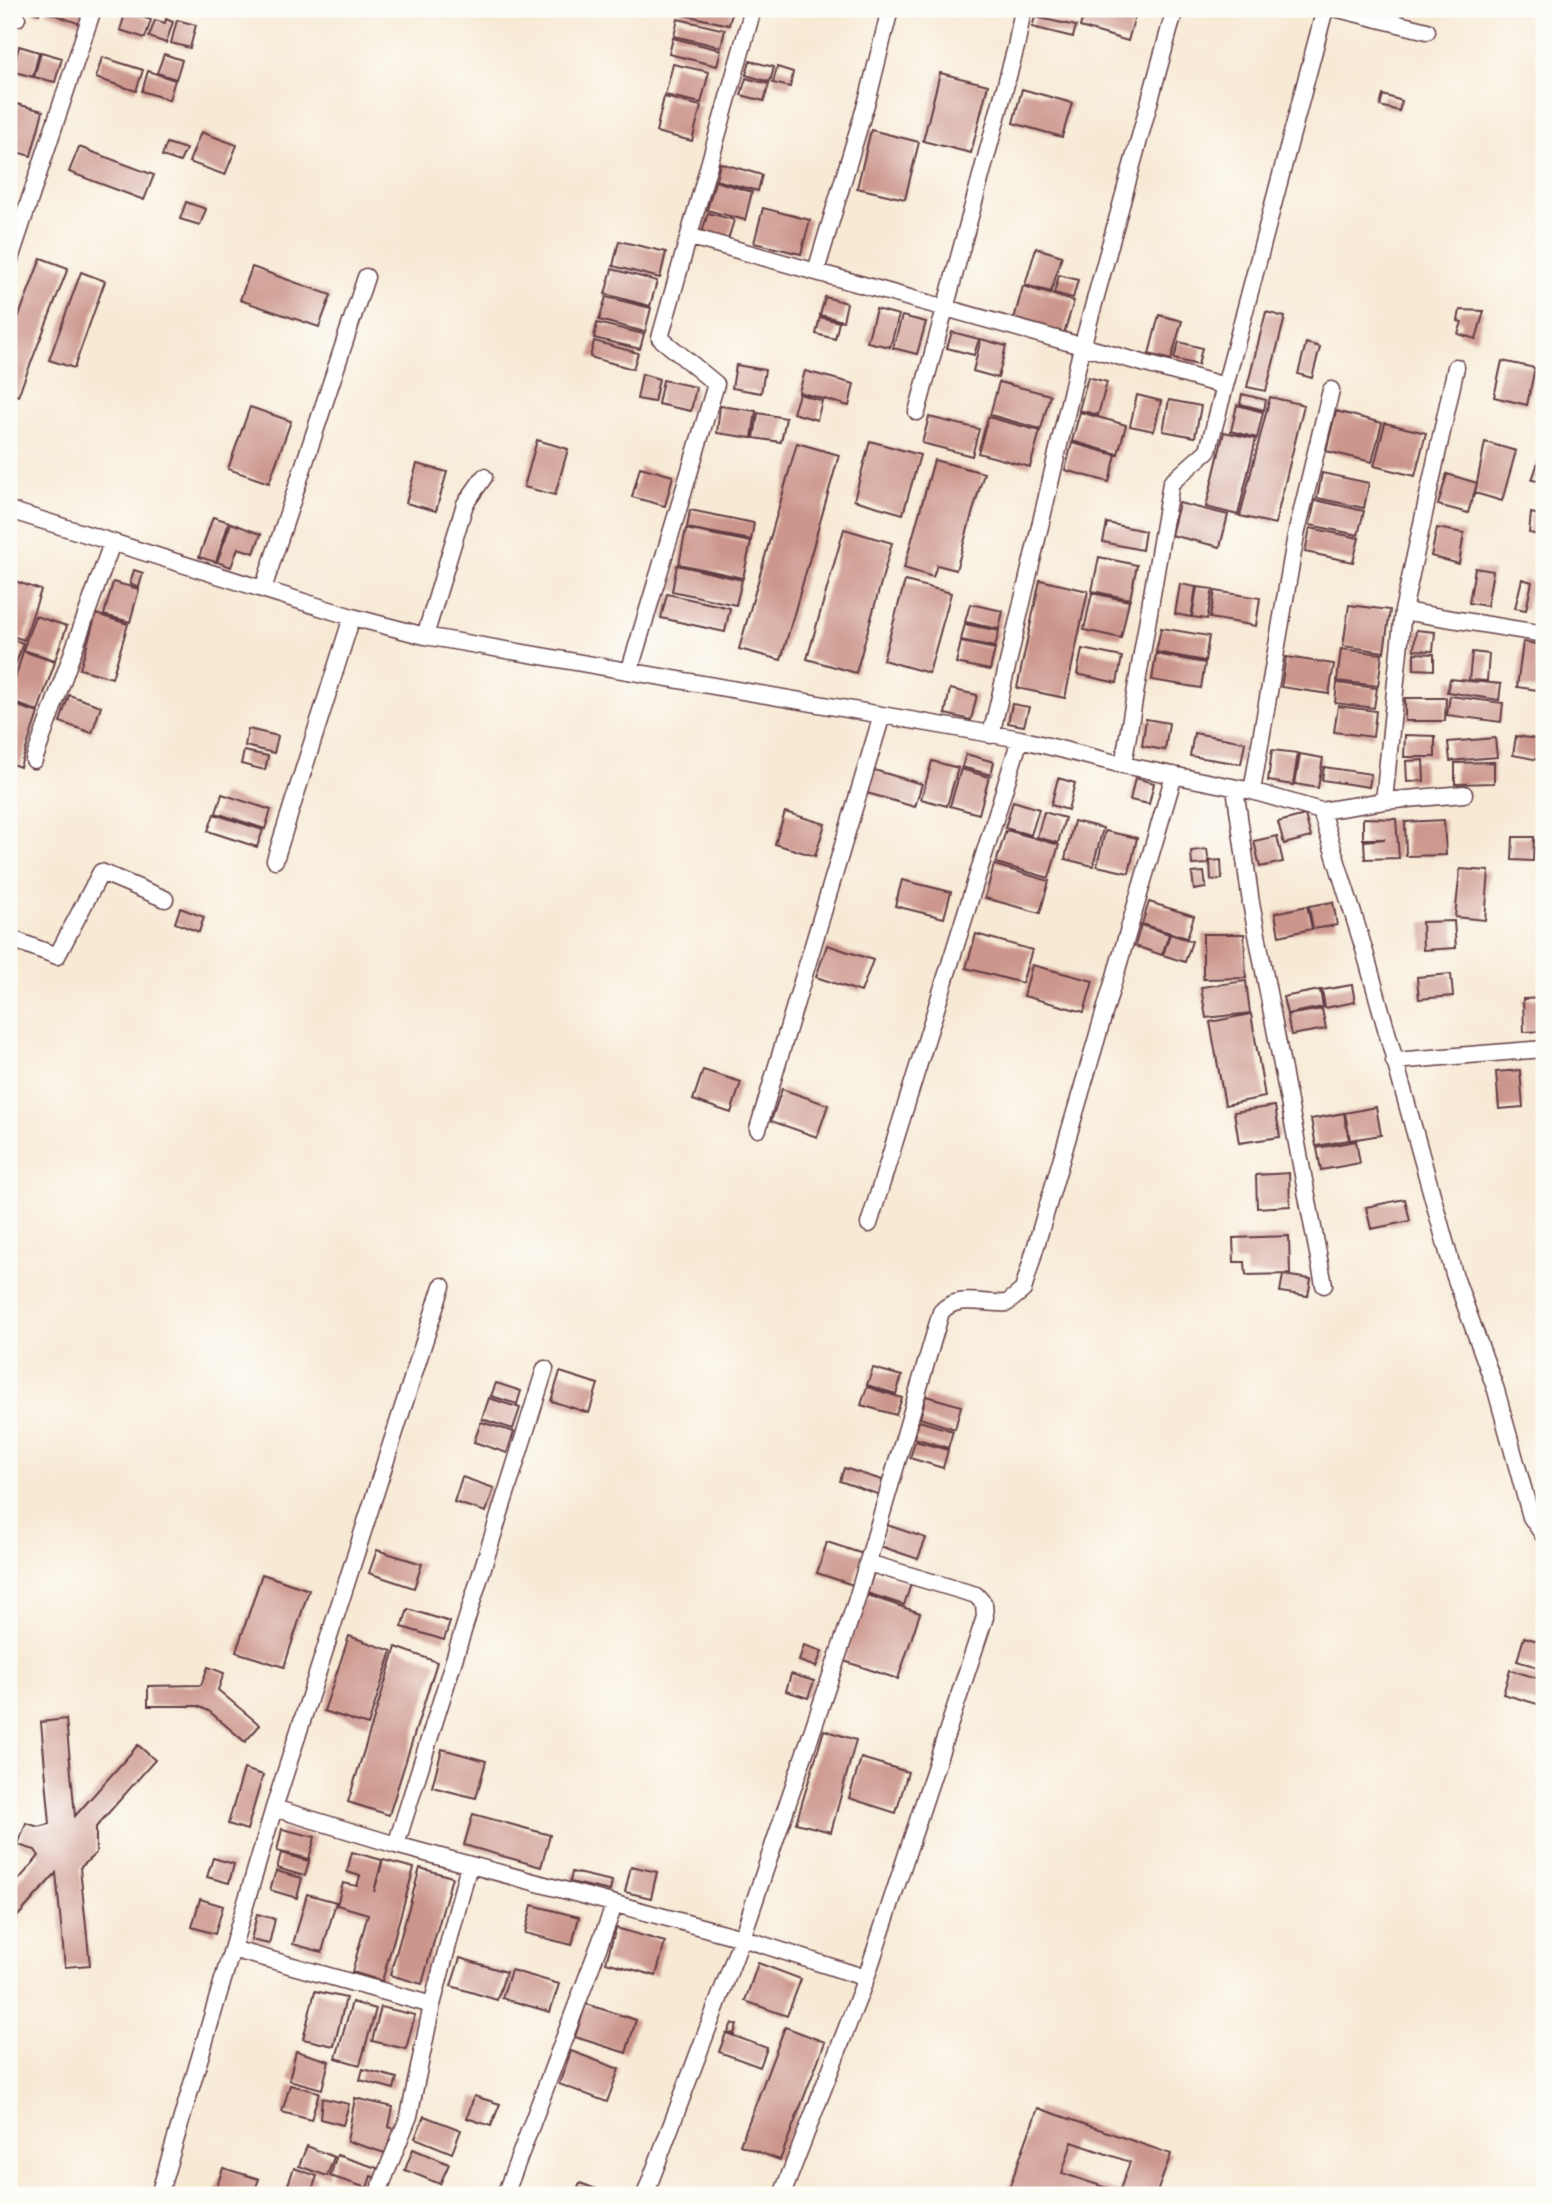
<svg xmlns="http://www.w3.org/2000/svg" width="1553" height="2204" font-family="'IM FELL English',serif">
  <style>
    .building { fill: #cc968c; fill-rule: evenodd }
    .lines { fill: none; stroke-linecap: round; stroke-linejoin: round }
    .minor-casing { stroke: #643d44; stroke-width: 19 }
    .minor { stroke: #fff; stroke-width: 16 }
  </style>
  <rect width="100%" height="100%" fill="#fdfcf7"/>
  <filter id="ink" filterUnits="userSpaceOnUse"><feTurbulence type="fractalNoise" baseFrequency=".0143" numOctaves="2"/><feDisplacementMap in="SourceGraphic" scale="14" xChannelSelector="R" yChannelSelector="G"/><feConvolveMatrix kernelMatrix="1 2 1 2 8 2 1 2 1" color-interpolation-filters="sRGB"/></filter>
  <filter id="wash" filterUnits="userSpaceOnUse"><feTurbulence type="fractalNoise" baseFrequency=".00686" numOctaves="4" result="noise"/><feDisplacementMap in="SourceGraphic" scale="28" xChannelSelector="R" yChannelSelector="G"/><feGaussianBlur stdDeviation="1.57" result="paint"/><feColorMatrix in="noise" values="0 0 0 0 0 0 0 0 0 0 0 0 0 0 0 0 0 1.4 0 .05"/><feComposite in="paint" operator="in"/></filter>
  <g filter="url(#wash)">
    <rect width="100%" height="100%" fill="#f7e9d4"/>
    <g id="blocks">
      <path class="building" d="M24 9H41L39 14Z
        M48 9H85L80 24 47 12Z
        M681 9H733L729 25 680 14Z
        M1085 9H1137L1128 41 1080 27Z
        M126 11 151 20 145 38 120 30Z
        M1035 17 1076 26 1073 37 1032 27Z
        M166 19 173 22 166 43 149 37 155 20 165 23Z
        M678 19 725 30 721 47 674 36Z
        M177 20 196 25 190 48 171 43Z
        M673 38 721 50 717 66 669 54Z
        M19 46 39 52 33 77 12 71Z
        M41 52 62 58 55 82 34 77Z
        M164 54 182 60 176 79 157 73Z
        M102 57 143 70 136 91 96 78Z
        M750 61 774 67 770 82 746 75Z
        M673 64 709 72 701 103 665 95Z
        M777 67 793 72 790 87 773 83Z
        M148 71 175 80 169 100 142 91Z
        M940 73 988 85 971 153 923 141Z
        M746 78 769 84 764 101 741 95Z
        M1022 89 1072 103 1062 137 1013 123Z
        M1383 95 1402 101 1399 111 1380 106Z
        M664 97 701 106 692 141 656 132Z
        M9 102 43 111 31 156 9 150Z
        M871 130 919 142 905 199 857 188Z
        M201 132 237 145 225 175 189 162Z
        M167 143 186 149 180 162 162 156Z
        M79 147 154 175 144 200 69 172Z
        M720 163 762 175 758 191 716 180Z
        M715 181 752 192 745 220 707 210Z
        M186 202 206 209 200 225 180 219Z
        M763 208 810 220 801 254 754 243Z
        M708 213 734 220 727 243 701 235Z
        M619 241 666 252 660 278 613 266Z
        M1036 248 1062 256 1051 292 1025 285Z
        M41 258 68 268 18 396 9 392V342Z
        M252 267 331 295 319 327 240 300Z
        M612 269 657 281 650 306 605 294Z
        M81 272 105 281 74 368 49 360Z
        M1059 275 1078 280 1073 298 1054 293Z
        M1023 286 1074 301 1064 333 1014 319Z
        M606 297 651 308 645 332 599 320Z
        M825 297 847 303 843 321 820 315Z
        M876 309 899 315 890 347 867 342Z
        M1460 310 1484 311 1476 339 1458 334 1462 322 1458 321Z
        M1266 312 1285 317 1266 391 1247 387Z
        M1159 315 1182 321 1171 360 1149 354Z
        M902 316 926 322 917 354 893 348Z
        M820 317 839 322 835 339 816 334Z
        M597 323 644 334 640 349 594 338Z
        M952 332 979 339 974 355 947 348Z
        M981 339 1006 346 998 378 973 371Z
        M594 341 638 353 633 369 590 357Z
        M1179 342 1202 348 1198 365 1174 359Z
        M1306 343 1320 347 1312 378 1298 374Z
        M1502 361 1535 368 1527 405 1494 397Z
        M736 365 765 370 761 393 732 388Z
        M805 371 854 384 849 406 799 392Z
        M642 374 659 379 654 402 637 399Z
        M1088 377 1107 382 1098 415 1079 410Z
        M663 380 696 387 691 411 658 404Z
        M999 382 1050 395 1041 429 990 415Z
        M799 394 822 401 817 420 793 413Z
        M1242 394 1266 400 1264 410 1240 404Z
        M1137 395 1161 401 1154 431 1130 426Z
        M1270 397 1304 405 1275 524 1240 516Z
        M1169 400 1201 406 1195 437 1163 431Z
        M1237 405 1263 412 1257 438 1231 431Z
        M720 406 756 411 752 438 717 433Z
        M250 407 291 421 269 483 228 469Z
        M1336 411 1382 423 1372 462 1326 451Z
        M1080 412 1126 425 1118 454 1072 441Z
        M758 413 786 418 781 442 754 438Z
        M929 417 979 429 972 456 922 443Z
        M988 417 1040 431 1030 467 978 453Z
        M1385 423 1426 433 1415 476 1374 466Z
        M1224 432 1256 439 1238 515 1206 507Z
        M537 440 568 449 555 495 524 487Z
        M870 441 920 455 903 514 854 500Z
        M1485 442 1516 451 1502 501 1475 493Z
        M797 443 839 455 781 660 739 649Z
        M1072 443 1116 455 1109 482 1065 470Z
        M1544 445V482L1532 480Z
        M934 460 984 473 956 570 937 565 933 577 904 568Z
        M417 464 447 472 436 511 406 503Z
        M640 467 673 476 665 506 632 497Z
        M1322 473 1369 483 1364 508 1317 498Z
        M1447 474 1477 483 1468 513 1438 505Z
        M1315 500 1364 511 1358 535 1310 525Z
        M1179 503 1228 515 1220 547 1171 535Z
        M690 510 754 523 751 540 687 528Z
        M1531 513 1544 516V536L1529 533Z
        M213 517 229 522 216 562 199 557Z
        M231 523 261 534 254 553 238 548 231 567 217 562Z
        M1107 523 1145 531 1142 550 1103 542Z
        M1310 528 1359 538 1353 562 1305 552Z
        M1437 528 1464 533 1459 564 1431 556Z
        M686 529 751 542 743 578 679 564Z
        M844 529 892 543 856 673 807 659Z
        M1099 557 1137 565 1130 599 1092 591Z
        M677 565 742 580 736 605 672 591Z
        M1475 568 1493 571 1487 606 1469 603Z
        M134 570 143 573 139 587 130 584Z
        M9 579 41 590 24 640 9 635Z
        M1522 579 1532 582 1526 610 1515 608Z
        M1040 580 1088 591 1065 698 1017 688Z
        M905 581 951 593 929 673 883 660Z
        M113 582 139 589 130 622 104 615Z
        M1180 584 1196 587 1191 617 1175 614Z
        M1197 587 1213 589 1207 619 1192 617Z
        M1215 591 1260 598 1256 626 1210 618Z
        M1092 593 1129 601 1121 638 1084 630Z
        M667 594 730 608 725 632 661 618Z
        M970 604 1003 611 999 629 965 622Z
        M1349 605 1390 610 1384 652 1343 646Z
        M96 614 128 624 112 678 80 669Z
        M35 616 67 626 55 660 23 650Z
        M965 624 999 631 995 647 961 640Z
        M1161 628 1209 636 1205 661 1156 652Z
        M1416 630 1435 632 1433 651 1414 650Z
        M9 638 23 643 14 669 9 667Z
        M961 642 995 649 990 670 956 663Z
        M1523 642 1544 645V691L1517 687Z
        M1082 649 1122 657 1117 683 1077 674Z
        M1341 649 1382 654 1378 686 1337 681Z
        M23 651 55 662 38 711 9 701Z
        M1472 652 1489 654 1487 681 1469 680Z
        M1414 653 1434 654V670L1414 669Z
        M1156 654 1205 663 1201 688 1152 680Z
        M1286 657 1334 664 1329 694 1281 687Z
        M1450 679 1501 684 1499 700 1447 692Z
        M1337 683 1377 688 1374 708 1335 703Z
        M950 689 977 695 971 720 945 714Z
        M69 695 101 706 92 733 60 722Z
        M1450 696 1503 703 1501 722 1447 715Z
        M1405 698H1446L1445 721H1405Z
        M9 703 38 713 20 767 9 763Z
        M1012 704 1029 707 1024 726 1008 723Z
        M1338 706 1376 711 1373 737 1334 732Z
        M1146 719 1169 723 1165 750 1142 746Z
        M248 729 278 736 274 753 245 746Z
        M1194 733 1245 742 1241 764 1190 756Z
        M1405 735 1435 736V757H1404Z
        M1516 736 1544 740V761L1513 755Z
        M1495 738 1497 757 1450 761 1448 742Z
        M1272 750 1298 753 1293 785 1268 781Z
        M244 751 268 756 265 770 241 764Z
        M966 754 994 762 991 775 962 767Z
        M1300 754 1323 758 1318 788 1295 784Z
        M1423 760 1424 781 1407 782 1406 761Z
        M932 761 958 768 947 806 921 799Z
        M1494 762V783L1455 784V763Z
        M1324 767 1371 774 1369 787 1322 780Z
        M961 769 989 777 979 814 950 806Z
        M874 770 922 784 915 807 867 793Z
        M1058 778 1075 783 1068 810 1051 805Z
        M1135 778 1154 783 1149 804 1130 800Z
        M222 794 271 810 265 829 216 813Z
        M1013 801 1039 809 1031 835 1005 828Z
        M785 812 825 824 815 856 775 844Z
        M1044 812 1065 818 1058 843 1037 837Z
        M214 814 263 830 257 847 208 831Z
        M1305 815 1311 837 1284 844 1278 822Z
        M1363 818 1396 819 1399 858 1365 859 1364 841 1385 839H1363Z
        M1444 820 1446 855 1406 856 1405 822Z
        M1074 821 1103 828 1093 866 1065 859Z
        M1006 830 1059 845 1049 878 996 863Z
        M1105 831 1137 838 1129 873 1097 866Z
        M1277 836 1283 862 1260 867 1254 841Z
        M1513 837H1534L1533 861 1512 860Z
        M1207 849 1209 864 1192 865 1191 851Z
        M1221 860 1222 879 1211 880 1210 861Z
        M994 865 1049 881 1040 913 985 898Z
        M1460 869 1489 871 1485 920 1455 917Z
        M1204 872 1206 888 1194 890 1192 873Z
        M902 880 951 892 944 918 895 906Z
        M1149 902 1194 916 1187 938 1142 924Z
        M1333 902 1337 925 1313 929 1309 906Z
        M1307 906 1312 929 1279 936 1275 913Z
        M180 908 204 917 199 932 175 923Z
        M1454 921 1456 948 1423 950 1422 922Z
        M1141 925 1169 934 1162 955 1135 946Z
        M976 934 1032 950 1022 983 966 968Z
        M1170 934 1192 941 1185 962 1163 955Z
        M1203 934H1244L1246 978 1203 979Z
        M827 945 873 960 861 992 816 977Z
        M1032 965 1093 981 1084 1012 1024 996Z
        M1451 974 1453 996 1419 999 1417 977Z
        M1246 981 1250 1013 1206 1018 1201 987Z
        M1352 985 1355 1002 1325 1008 1322 990Z
        M1320 990 1323 1007 1287 1014 1283 997Z
        M1544 998V1031L1524 1032 1523 999Z
        M1322 1009 1326 1029 1291 1035 1287 1015Z
        M1251 1014 1265 1097 1225 1105 1210 1022Z
        M703 1070 741 1082 731 1113 693 1100Z
        M1520 1070 1523 1107 1499 1109 1496 1072Z
        M9 1071 15 1073 9 1089Z
        M782 1089 828 1105 817 1137 771 1121Z
        M1275 1106 1280 1137 1239 1143 1234 1112Z
        M1376 1107 1381 1135 1350 1140 1345 1113Z
        M1344 1113 1349 1140 1316 1146 1311 1119Z
        M1356 1141 1360 1163 1321 1170 1317 1148Z
        M1289 1173 1290 1206 1257 1208 1256 1175Z
        M1405 1199 1410 1221 1371 1229 1366 1207Z
        M1289 1236 1290 1274 1246 1275 1245 1262H1234L1233 1238Z
        M1283 1275 1311 1279 1308 1296 1280 1292Z
        M873 1368 902 1376 896 1394 867 1385Z
        M560 1372 598 1384 589 1413 551 1401Z
        M496 1383 521 1391 517 1404 491 1396Z
        M867 1387 902 1398 896 1415 861 1405Z
        M926 1396 961 1406 955 1429 920 1418Z
        M489 1398 520 1408 513 1429 482 1419Z
        M919 1421 953 1431 948 1448 914 1438Z
        M481 1422 514 1432 507 1453 474 1442Z
        M915 1441 948 1450 943 1468 910 1458Z
        M844 1468 885 1481 880 1495 840 1481Z
        M462 1477 494 1488 486 1512 454 1502Z
        M887 1525 926 1538 918 1559 880 1546Z
        M827 1542 863 1554 853 1585 817 1573Z
        M377 1550 422 1564 414 1588 369 1573Z
        M874 1572 911 1584 904 1605 867 1593Z
        M262 1574 309 1590 284 1667 236 1652Z
        M867 1595 920 1613 898 1679 844 1661Z
        M408 1609 450 1622 444 1640 402 1627Z
        M349 1636 392 1651 368 1725 324 1711Z
        M1524 1637 1544 1643V1669L1517 1661Z
        M804 1645 822 1651 816 1667 799 1661Z
        M396 1647 437 1662 389 1815 348 1802Z
        M208 1667 224 1673 218 1690 260 1725 245 1742 209 1711 198 1706H148V1686L201 1685Z
        M1510 1670 1544 1680V1706L1503 1694Z
        M791 1674 814 1681 808 1698 786 1691Z
        M66 1719 75 1816 138 1745 155 1760 96 1827V1853L80 1868 90 1965 65 1967 56 1873 9 1926V1891L39 1856 35 1850 18 1845 26 1823 39 1827 50 1824 41 1722Z
        M824 1730 856 1740 831 1832 796 1823Z
        M442 1749 486 1761 476 1798 432 1787Z
        M861 1758 908 1772 896 1813 849 1798Z
        M244 1769 263 1775 247 1830 228 1824Z
        M473 1814 550 1835 541 1867 464 1845Z
        M282 1829 315 1837 309 1859 277 1851Z
        M352 1852 382 1860 374 1892 383 1860 414 1868 382 1981 352 1972 368 1914 337 1905 343 1883 357 1886 360 1876 347 1872Z
        M281 1853 309 1861 305 1876 277 1868Z
        M213 1858 234 1864 229 1883 207 1877Z
        M631 1866 657 1872 651 1898 625 1892Z
        M420 1868 452 1877 422 1984 390 1975Z
        M276 1871 302 1878 297 1898 270 1890Z
        M572 1872 612 1881 610 1891 570 1882Z
        M307 1894 336 1902 322 1952 293 1944Z
        M200 1899 223 1906 215 1934 192 1927Z
        M532 1905 579 1917 572 1945 525 1933Z
        M257 1914 275 1919 269 1944 251 1940Z
        M616 1928 665 1942 656 1976 606 1962Z
        M460 1958 506 1972 497 2000 451 1986Z
        M758 1963 801 1979 787 2016 745 2001Z
        M511 1970 559 1984 550 2012 502 1998Z
        M315 1991 346 1998 334 2046 303 2039Z
        M352 2002 376 2009 360 2065 336 2058Z
        M586 2004 636 2020 626 2053 575 2037Z
        M381 2007 415 2015 406 2049 372 2041Z
        M732 2023 737 2025 734 2034 728 2032Z
        M785 2027 825 2042 780 2160 740 2145Z
        M726 2033 767 2048 760 2067 719 2052Z
        M296 2051 329 2061 322 2089 289 2080Z
        M571 2051 619 2069 607 2102 559 2084Z
        M363 2069 397 2078 394 2089 360 2080Z
        M290 2085 319 2092 311 2120 282 2112Z
        M474 2096 500 2104 491 2126 467 2118Z
        M322 2098 349 2104 343 2125 320 2119Z
        M355 2098 393 2107 389 2127 395 2129 385 2153 347 2141Z
        M1038 2108 1171 2154 1156 2195H1020L1008 2191ZM1072 2142 1130 2162 1119 2192 1062 2173Z
        M424 2116 461 2130 452 2153 415 2138Z
        M307 2146 334 2157 327 2176 299 2166Z
        M413 2149 449 2164 440 2184 405 2170Z
        M337 2155 380 2169 377 2178 371 2176 367 2188 330 2176Z
        M223 2168 259 2179 253 2195H214Z
        M294 2168 317 2176 310 2195 286 2190Z
        M580 2183 612 2195H575Z"/>
    </g>
  </g>
  <g filter="url(#ink)">
    <use href="#blocks" fill-opacity="0" stroke="#643d44" stroke-width="2"/>
    <g class="lines">
      <g class="minor-casing">
        <path id="minor" d="M1338 9 1427 31
          M9 16 17 18
          M691 237 1225 386
          M9 262 93 9
          M816 271 869 94 890 9
          M917 412 1016 47 1023 9
          M9 510 352 617 425 636 1020 739 1123 765 1252 791 1321 811 1364 949 1454 1274 1496 1390 1531 1517 1544 1536
          M263 589 366 277
          M1403 611 1456 367
          M425 636 465 504 484 477
          M630 669 716 384 660 338 753 9
          M991 735 1082 347 1175 9
          M34 760 112 543
          M1123 765 1171 483 1208 450 1325 9
          M1235 788 1251 903 1324 1285
          M1252 791 1296 535 1331 390
          M1384 801 1464 794
          M1321 811 1384 801 1403 611 1544 634
          M275 860 352 617
          M9 938 57 956 101 872 165 899
          M1394 1061 1544 1049
          M758 1129 882 715
          M869 1224 1020 739
          M274 1808 396 1845 742 1938 645 2195
          M396 1845 545 1369
          M232 1949 432 2005
          M866 1978 742 1938 856 1602 941 1312C957 1293 984 1305 1007 1303L1023 1290 1174 775
          M159 2195 274 1808 442 1286
          M377 2195 409 2116 432 2005 469 1865
          M505 2195 614 1906
          M782 2195 866 1978 985 1617 984 1604 976 1595 868 1563"/>
      </g>
      <use href="#minor" class="minor"/>
    </g>
  </g>
  <rect width="1553" height="2204" fill="none" stroke="#fdfcf7" stroke-width="35"/>
</svg>
